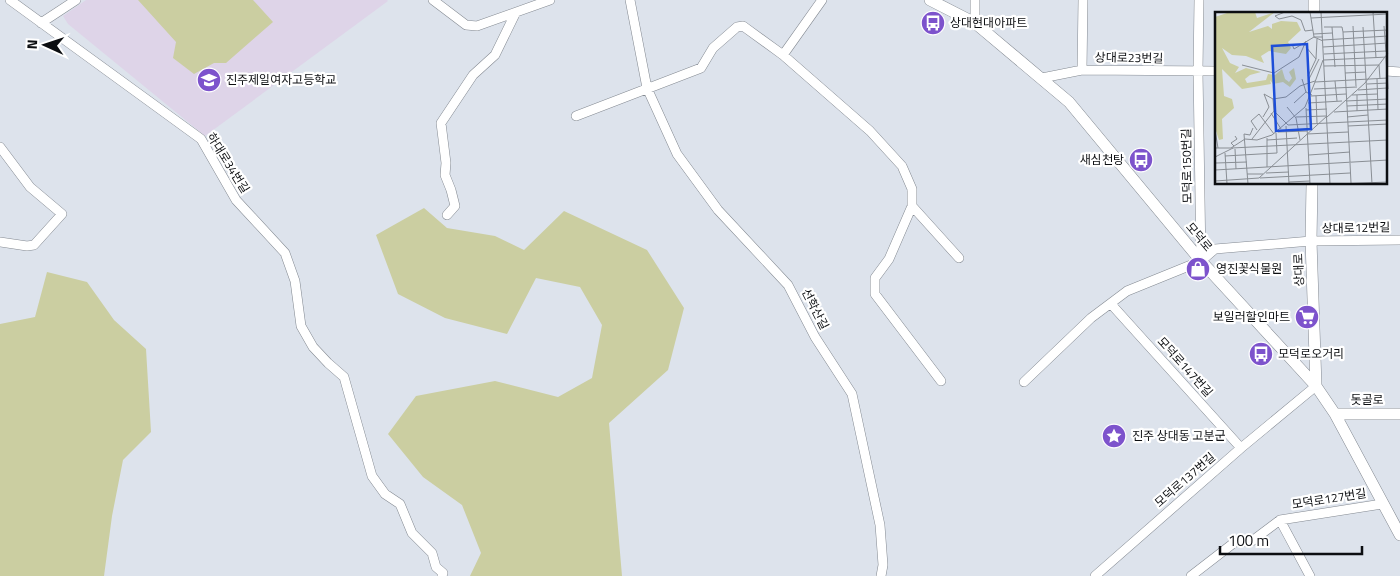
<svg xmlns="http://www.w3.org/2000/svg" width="1400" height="576" font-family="'Titillium Web','Noto Sans KR',sans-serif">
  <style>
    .education { fill: #ded4e8 }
    .green { fill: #cbcea1 }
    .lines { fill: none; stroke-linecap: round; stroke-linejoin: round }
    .street-casing { stroke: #838991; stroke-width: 10 }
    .secondary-casing { stroke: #838991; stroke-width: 12 }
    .street { stroke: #fff; stroke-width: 9 }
    .secondary { stroke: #fff; stroke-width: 11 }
    .labels { text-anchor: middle; stroke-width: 4.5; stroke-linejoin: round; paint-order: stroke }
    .poi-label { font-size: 12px; fill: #0c0e11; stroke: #fff; text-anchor: start }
    .street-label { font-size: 12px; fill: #0c0e11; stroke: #fff }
    .inset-road { fill: none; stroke: #898e94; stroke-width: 1 }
    .view { fill: #1d4ed8; fill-opacity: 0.15; stroke: #1d4ed8; stroke-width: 2.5 }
    .inset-edge { fill: none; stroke: #0c0e11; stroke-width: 2.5 }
  </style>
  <rect width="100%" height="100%" fill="#dde3ec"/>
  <path class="education" d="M86 0H387L388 1 205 136 68 24 63 16Z"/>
  <path class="green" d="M138 0H253L273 22 226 63H214L194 74 173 58 176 42Z
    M424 208 447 228 495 236 524 250 564 211 647 250 684 308 668 370 609 423 622 576H470L481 553 462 505 423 477 388 434 416 396 495 381 558 397 592 378 602 325 580 287 536 278 507 334 445 318 398 294 376 235Z
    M47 272 87 282 114 320 146 349 151 432 123 460 112 516 104 576H0V324L35 317Z"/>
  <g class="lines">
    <g class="street-casing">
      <path id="street" d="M10 0 201 139 236 200 285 253 295 281 301 326 313 347 328 363 344 377 372 476 385 494 400 504 412 533 432 553 436 567 443 573 442 576
        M433 0 466 25 477 26 550 0
        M630 0 647 88 677 154 718 210 788 285 815 337 852 394 880 525 883 565 881 576
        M975 0V23
        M1199 0 1198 71 1201 261
        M41 23 76 0
        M783 55 870 131 902 166 912 189V206L959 258
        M1082 70 1083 0
        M1386 71 1400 72
        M1042 78 1082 70 1216 71
        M576 116 701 68 713 48 737 27 743 26 783 55 822 0
        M0 147 30 187 62 214 34 245 27 246 0 242
        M912 206 889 259 875 278V294L941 381
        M447 215 455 206 451 190 445 175 446 163 441 123 473 75 495 55 516 12
        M1111 304 1241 448
        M1024 382 1091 318 1127 291 1201 261 1215 249 1311 241 1400 240
        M1280 520 1310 576
        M1095 576 1241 448 1316 386
        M1191 576 1235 542 1252 541 1280 520 1382 504"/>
    </g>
    <g class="secondary-casing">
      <path id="secondary" d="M930 0 975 23 1069 102 1201 261 1316 386 1335 414 1400 535
        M1314 14V0
        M1312 184 1311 241 1316 386
        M1335 414H1400"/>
    </g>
    <use href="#street" class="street"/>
    <use href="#secondary" class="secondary"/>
  </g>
  <defs>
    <g id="bus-disc" transform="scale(1.25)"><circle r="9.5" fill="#7d53cc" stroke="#fff"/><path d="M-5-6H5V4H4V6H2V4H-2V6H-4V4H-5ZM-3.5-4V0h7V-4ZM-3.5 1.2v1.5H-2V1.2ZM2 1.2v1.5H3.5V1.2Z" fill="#fff"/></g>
    <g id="school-disc" transform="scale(1.25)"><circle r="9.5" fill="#7d53cc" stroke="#fff"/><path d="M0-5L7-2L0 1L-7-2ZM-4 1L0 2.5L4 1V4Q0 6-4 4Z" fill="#fff"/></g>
    <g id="shop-disc" transform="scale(1.25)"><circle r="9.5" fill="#7d53cc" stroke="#fff"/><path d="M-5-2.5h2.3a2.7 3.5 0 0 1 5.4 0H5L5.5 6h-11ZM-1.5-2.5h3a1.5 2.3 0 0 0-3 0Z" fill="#fff"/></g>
    <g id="supermarket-disc" transform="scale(1.25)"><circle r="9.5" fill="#7d53cc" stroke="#fff"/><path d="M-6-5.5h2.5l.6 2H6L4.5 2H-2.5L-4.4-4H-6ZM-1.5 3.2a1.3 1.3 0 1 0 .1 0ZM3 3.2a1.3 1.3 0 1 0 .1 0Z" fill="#fff"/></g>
    <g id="sight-disc" transform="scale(1.25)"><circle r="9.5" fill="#7d53cc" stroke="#fff"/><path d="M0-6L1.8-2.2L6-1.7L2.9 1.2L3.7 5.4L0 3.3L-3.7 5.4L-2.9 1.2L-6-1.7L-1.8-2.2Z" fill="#fff"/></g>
  </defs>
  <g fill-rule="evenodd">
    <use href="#bus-disc" x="933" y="23"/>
    <use href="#school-disc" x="209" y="80"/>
    <use href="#bus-disc" x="1141" y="160"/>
    <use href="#shop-disc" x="1198" y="269"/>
    <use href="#supermarket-disc" x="1307" y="317"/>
    <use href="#bus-disc" x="1261" y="354"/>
    <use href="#sight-disc" x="1114" y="436"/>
  </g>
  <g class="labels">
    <g class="poi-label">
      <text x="950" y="27">상대현대아파트</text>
      <text x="226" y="84">진주제일여자고등학교</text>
      <text x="1124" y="164" text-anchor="end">새심천탕</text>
      <text x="1216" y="273">영진꽃식물원</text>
      <text x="1290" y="321" text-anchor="end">보일러할인마트</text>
      <text x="1278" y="358">모덕로오거리</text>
      <text x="1132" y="440">진주 상대동 고분군</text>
    </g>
    <g class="street-label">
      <text transform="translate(1129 58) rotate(1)" y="4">상대로23번길</text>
      <text transform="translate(228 163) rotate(58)" y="4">하대로34번길</text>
      <text transform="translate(1187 166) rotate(-91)" y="4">모덕로150번길</text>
      <text transform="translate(1356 228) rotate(-1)" y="4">상대로12번길</text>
      <text transform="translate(1199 237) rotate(50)" y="4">모덕로</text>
      <text transform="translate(1299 270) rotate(-92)" y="4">상대로</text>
      <text transform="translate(815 309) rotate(63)" y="4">선학산길</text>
      <text transform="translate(1185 367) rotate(48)" y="4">모덕로147번길</text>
      <text x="1367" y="404">돗골로</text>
      <text transform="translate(1185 480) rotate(-41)" y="4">모덕로137번길</text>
      <text transform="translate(1329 499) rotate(-9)" y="4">모덕로127번길</text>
    </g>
  </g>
  <g transform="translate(1215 12)">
    <rect width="172" height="172" fill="#dde3ec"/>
    <path d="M15 0H40L42 6 60 0 34 20 53 14 57 17V12L66 9 82 10 86 18 73 30 76 36 71 42 54 39 46 44 49 51 31 44 17 43 7 36 15 51 24 55 20 61 31 56 46 60 35 63 30 67 32 71 51 68 53 62 60 63 67 57 70 67 74 70 77 66 74 60 79 56 81 67 75 75 68 70 58 72 55 68 56 72 27 77 7 57 9 84 17 87 19 96 7 107 8 127 4 128 0 116V5Z" fill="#cbcea1"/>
    <path class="inset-road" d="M70 0 60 4 64 7 77 4 86 8 90 19 98 18M95 0 99 25 108 29M106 0 115 172M158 0 161 46M96 6 173 2M138 14 141 74M169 14 171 40M109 15H127L128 20M117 15 120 55M148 15 157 172M99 22 117 21M108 28 173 24M77 32 79 37 99 25H108M91 35 101 47M108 35 173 31M109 42 171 39M171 46 173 77M109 48 173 45M27 53 59 61 84 45 91 29M109 54 164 53 165 67M130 61 151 60M93 64 101 47 102 27M87 67 91 80 97 83M94 67 104 47M162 67 163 98M120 69 122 89M100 70 108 48M152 72 173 71M99 77 142 75M143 78 172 76M137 83 163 82M142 83V99M96 84 131 82M101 84 102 111M131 89 173 87M79 91 91 80M93 91 127 89M132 94 173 92M72 95 81 106 85 128M91 96 95 172M91 98 112 97M59 99 73 113 173 108M59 99 58 87 71 85 85 74 100 69M119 100 173 97M56 101 66 117M48 105 54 95 49 82 58 87M81 105 111 104M112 105 150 71 173 41M132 105 153 103M71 114 74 172M133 114 173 112M0 118 3 136M42 118 36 109 44 102 59 122M63 120 92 119M61 121 62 141M92 122 133 120M52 126V155M37 127 59 99M52 128 82 126M19 134 16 131 22 127 20 124M0 136H16L30 127 42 128 57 123 90 95 100 70 173 66M17 136 173 128M20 137 21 157M10 141 12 172M94 143 135 140M10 144 62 141M0 145 18 136M135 150 128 20 173 18M1 151 32 150M135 151 136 171M0 158 173 148M51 161 74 160M32 162H48M45 166 135 161M0 169 44 166 112 104M74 170 95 169M33 172 29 122 35 123 38 116M123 172 173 170"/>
    <path class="view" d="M92 32 96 117 61 119 57 34Z"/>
    <rect width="172" height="172" class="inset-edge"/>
  </g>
  <g transform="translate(45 45) rotate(273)" stroke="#ffffff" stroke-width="4" paint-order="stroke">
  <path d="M0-4L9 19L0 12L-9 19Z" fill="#0c0e11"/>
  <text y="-8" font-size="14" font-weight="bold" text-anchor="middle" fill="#0c0e11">N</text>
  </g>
  <path d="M1220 546v8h142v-8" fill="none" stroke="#0c0e11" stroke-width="2.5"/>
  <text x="1228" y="546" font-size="15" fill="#0c0e11" stroke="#ffffff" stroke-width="4" paint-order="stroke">100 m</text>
</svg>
